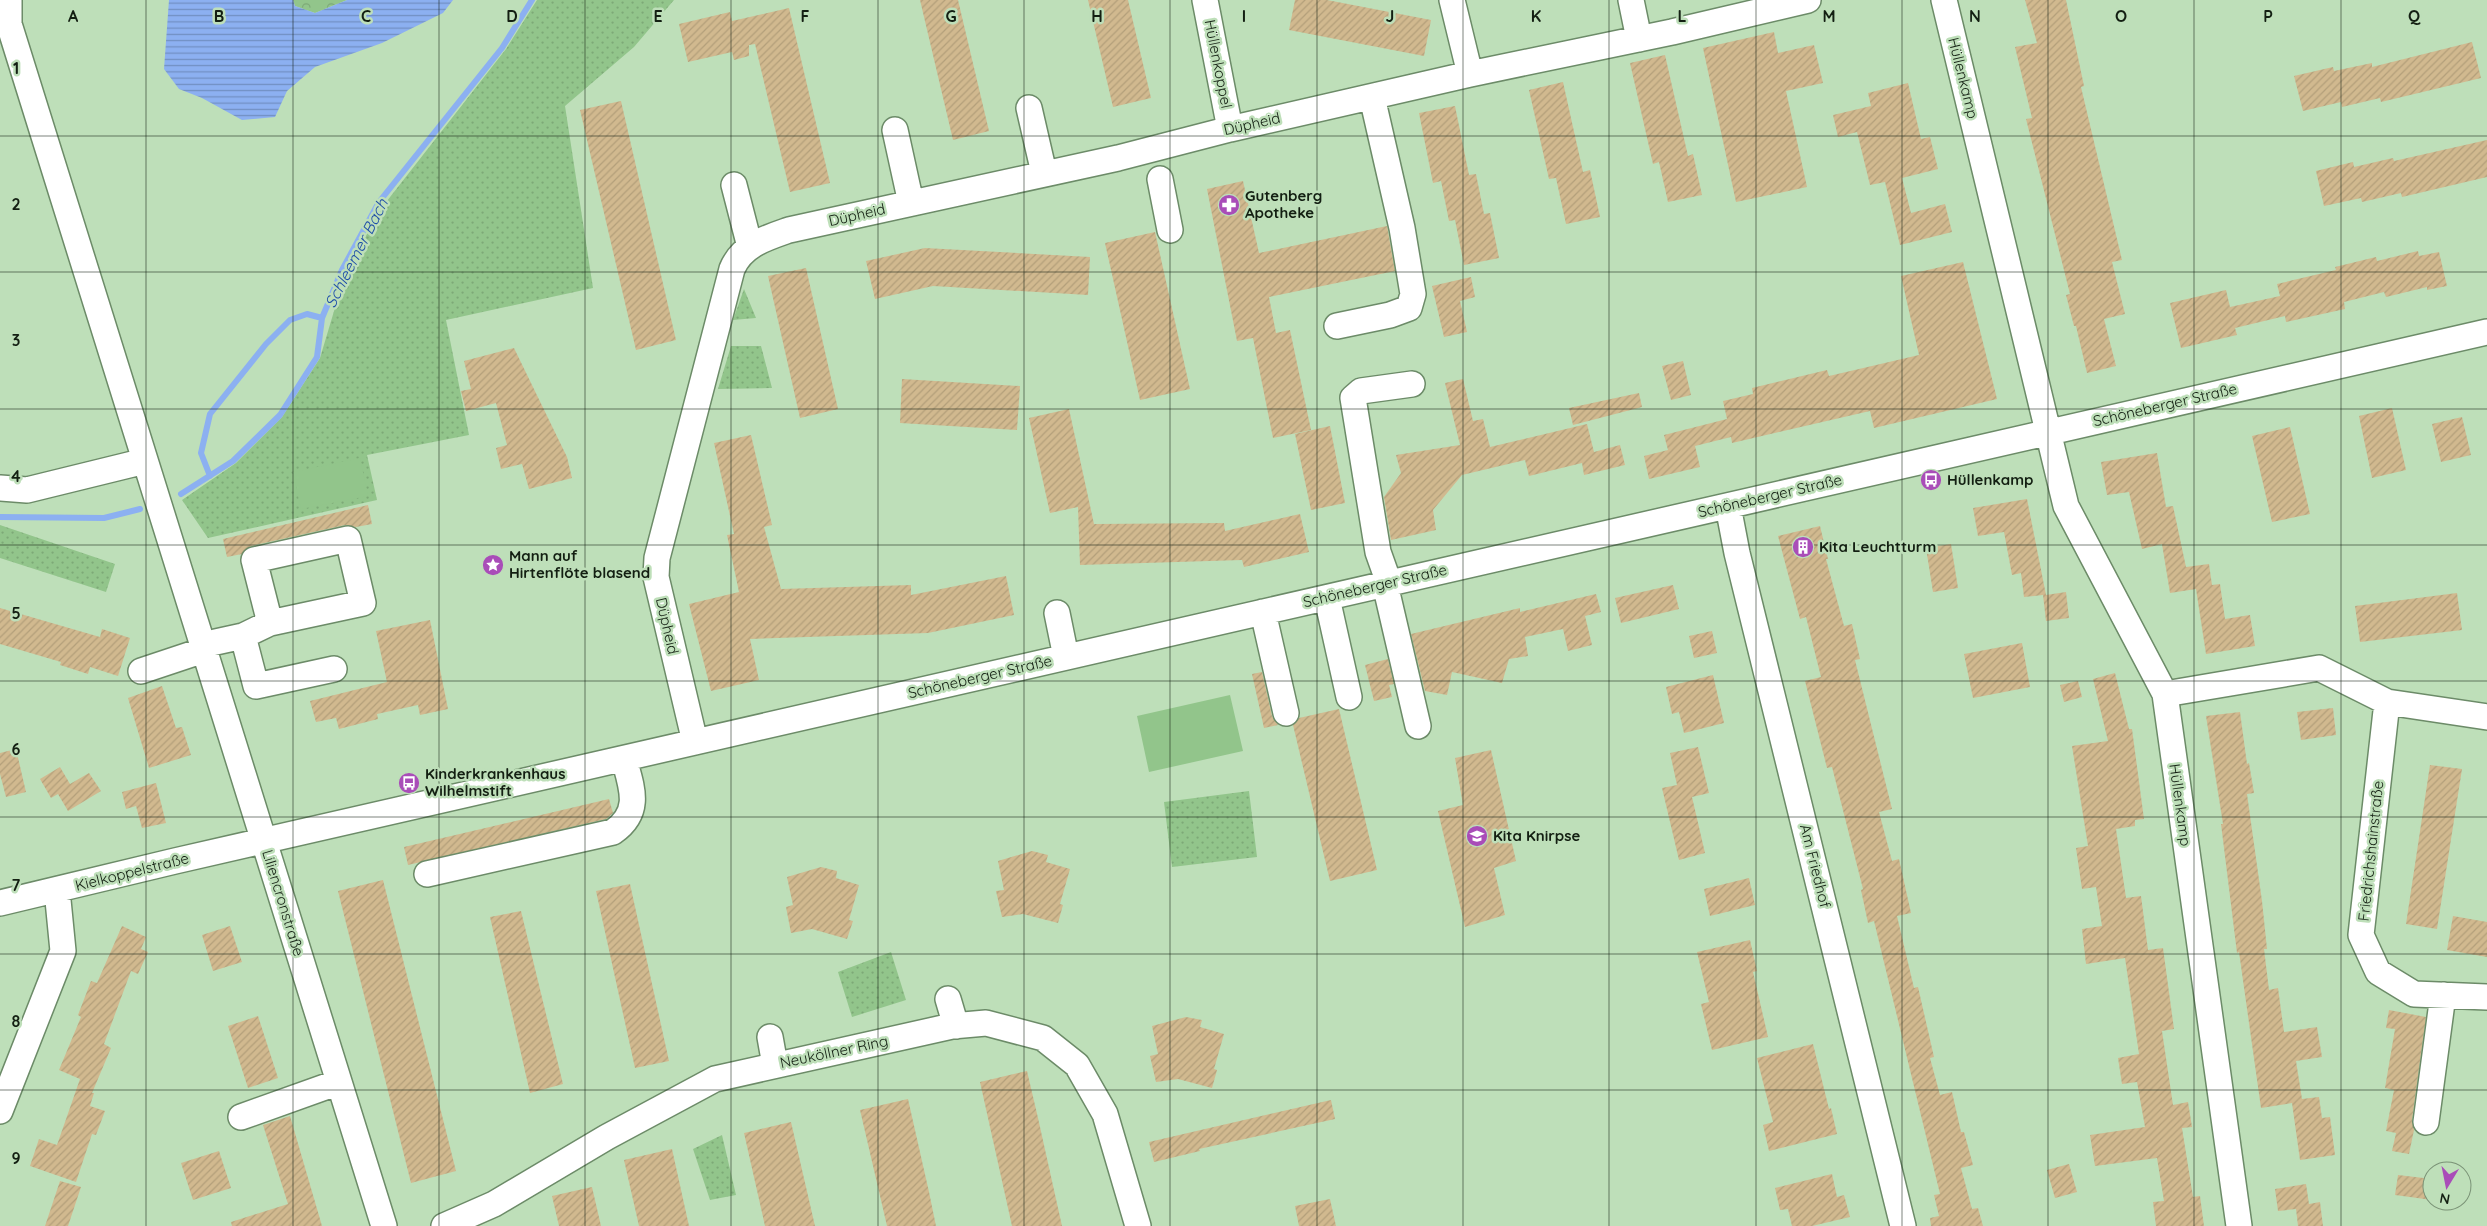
<svg xmlns="http://www.w3.org/2000/svg" width="2487" height="1226" font-family="Quicksand,sans-serif">
  <style>
    .forest { fill: url(#forest-crowns) }
    .park { fill: url(#park-dots) }
    .pitch { fill: #92c58b }
    .water { fill: url(#water-rules) }
    .lines { fill: none; stroke-linecap: round; stroke-linejoin: round }
    .stream { stroke: #8cb0f1; stroke-width: 6 }
    .building { fill: url(#building-hatch) }
    .minor-casing { stroke: #6c8b68; stroke-width: 28 }
    .minor { stroke: #fff; stroke-width: 25 }
    .grid { fill: none; stroke: #131f12; stroke-width: 1; stroke-opacity: 0.55 }
    .labels { text-anchor: middle; stroke-width: 5; stroke-linejoin: round; paint-order: stroke }
    .street-label { font-size: 15px; fill: #131f12; stroke: #bedfb9 }
    .poi-label { font-size: 15px; font-weight: bold; fill: #131f12; stroke: #bedfb9; text-anchor: start }
    .water-label { font-size: 16px; font-style: italic; fill: #1d4da9; stroke: #bedfb9 }
    .grid-label { font-size: 16px; text-anchor: middle; font-weight: bold; fill: #131f12; stroke: #bedfb9; stroke-width: 5; stroke-linejoin: round; paint-order: stroke }
  </style>
  <defs>
    <pattern id="forest-crowns" width="20" height="18" patternUnits="userSpaceOnUse" patternTransform="scale(1.25)"><rect width="20" height="18" fill="#92c58b"/><path d="M2 6a3 3 0 1 1 6 0M12 15a3 3 0 1 1 6 0" fill="none" stroke="#7da977"/></pattern>
    <pattern id="park-dots" width="8" height="8" patternUnits="userSpaceOnUse" patternTransform="scale(1.25)"><rect width="8" height="8" fill="#92c58b"/><path d="M2 2h.1M6 6h.1" fill="none" stroke="#7da977" stroke-width="1.8" stroke-linecap="round"/></pattern>
    <pattern id="water-rules" width="6" height="5" patternUnits="userSpaceOnUse" patternTransform="scale(1.25)"><rect width="6" height="5" fill="#8cb0f1"/><path d="M0 2.5h6" fill="none" stroke="#718fc2"/></pattern>
    <pattern id="building-hatch" width="6" height="6" patternUnits="userSpaceOnUse" patternTransform="scale(1.25)"><rect width="6" height="6" fill="#d1b98f"/><path d="M-1 1l2-2M0 6l6-6M5 7l2-2" fill="none" stroke="#b39f7a"/></pattern>
  </defs>
  <rect width="100%" height="100%" fill="#bedfb9"/>
  <path class="forest" d="M293 0H347L315 13 295 6Z"/>
  <path class="park" d="M537 0H674L634 47 565 106 593 288 446 320 469 435 367 455 377 500 208 538 182 500 236 463 282 417 320 358 346 271 383 206 506 49Z
    M744 289 756 318 733 320Z
    M731 346H761L772 388 718 389Z
    M0 525 115 564 106 592 0 558Z
    M1249 791 1257 857 1172 867 1164 802Z
    M891 952 906 1000 852 1017 838 972Z
    M722 1135 736 1195 710 1200 693 1149Z"/>
  <path class="pitch" d="M360 458 368 496 301 509 293 472Z
    M1230 695 1243 751 1149 772 1137 716Z"/>
  <path class="water" d="M169 0H293L295 6 315 13 347 0H453L443 13 382 43 315 67 287 91 275 117 242 120 202 98 179 89 164 69Z"/>
  <g class="lines">
    <path class="stream" d="M210 476 201 453 210 414 266 344 290 320 307 314 322 318
      M181 494 233 461 280 415 317 357 322 318 342 270 379 202 502 48 532 0
      M0 517 104 518 140 509"/>
  </g>
  <path class="building" d="M920 0H958L989 131 953 140Z
    M1088 0H1128L1151 98 1113 107Z
    M1295 0H1327L1431 20 1424 56 1289 30Z
    M2025 0H2066L2084 86 2081 87 2122 260 2112 262 2125 314 2104 319 2116 366 2087 373 2076 326H2074L2066 295 2070 294 2026 119 2032 118 2015 47 2037 43Z
    M789 8 830 183 790 192 755 44 749 45V56L734 60 732 52 688 62 679 24 730 12 732 21Z
    M1774 32 1778 53 1814 45 1823 83 1786 91 1807 187 1736 202 1703 48Z
    M2472 42 2481 78 2381 102 2380 98 2342 107 2341 102 2303 111 2294 76 2333 67 2334 71 2372 63V67Z
    M1665 55 1688 156 1693 154 1702 195 1668 202 1659 162 1653 164 1630 63Z
    M1563 82 1583 172 1590 170 1600 217 1566 224 1556 178 1549 179 1529 90Z
    M1908 83 1921 139 1930 137 1938 169 1902 178 1911 213 1945 204 1952 232 1900 245 1885 182 1870 185 1857 132 1838 137 1833 115 1871 106 1868 93Z
    M621 101 676 340 636 350 580 110Z
    M1455 106 1469 175 1476 174 1484 214 1490 213 1499 258 1464 265 1455 220 1449 221 1441 181 1433 183 1419 113Z
    M2487 140V177L2402 197 2401 193 2362 202 2361 198 2324 206 2316 171 2353 162 2354 167 2393 158 2394 161Z
    M1243 181 1259 253 1387 226 1395 271 1269 297 1276 333 1290 330 1311 430 1273 438 1253 338 1237 341 1207 189Z
    M1155 232 1190 389 1140 400 1105 243Z
    M925 248 1090 257 1088 295 933 286 875 299 866 261Z
    M2418 251 2419 256 2439 252 2447 286 2427 290V287L2386 297 2384 292 2344 302 2345 309 2286 322 2285 316 2235 328 2237 335 2181 348 2170 303 2226 290 2230 307 2280 296 2277 284 2336 270 2335 267 2376 257 2377 261Z
    M1963 262 1997 399 1874 428 1870 411 1732 443 1731 437 1695 446 1700 467 1649 479 1644 456 1668 450 1664 435 1727 419 1723 401 1753 394 1752 388 1827 370 1829 376 1919 355 1901 276Z
    M806 268 838 409 800 418 768 276Z
    M1471 277 1475 297 1460 301 1467 332 1444 337 1432 286Z
    M514 348 567 457 572 478 529 489 522 464 501 469 496 448 507 445 496 403 466 411 461 391 471 389 464 361Z
    M1683 361 1691 395 1671 400 1662 366Z
    M902 379 1020 386 1017 430 900 423Z
    M1463 379 1473 421 1483 419 1490 447 1587 424 1594 452 1620 445 1625 465 1584 475 1582 463 1529 476 1525 460 1462 475 1433 510 1436 530 1391 540 1384 497 1401 473 1396 455 1460 445 1445 383Z
    M1639 393 1642 407 1573 425 1569 408Z
    M2392 408 2406 470 2372 478 2359 416Z
    M1069 409 1094 524 1224 523 1225 531 1300 514 1309 552 1244 567 1242 560 1080 565 1078 507 1050 513 1029 418Z
    M2462 417 2471 455 2441 462 2432 424Z
    M1330 426 1345 503 1311 510 1295 434Z
    M2290 427 2310 514 2272 522 2252 436Z
    M751 435 772 525 764 527 781 589 911 585V595L1006 576 1014 615 928 633 750 639 759 680 711 691 689 604 739 592 727 535 734 534 714 443Z
    M2157 453 2166 507 2173 506 2186 567 2209 564 2212 585 2220 584 2225 619 2250 615 2255 646 2206 654 2196 589 2170 593 2162 544 2142 549 2129 492 2107 495 2101 462Z
    M2027 499 2046 595 2066 592 2069 618 2046 621 2043 595 2024 597 2021 573 2012 575 2004 532 1978 536 1973 508Z
    M368 505 372 524 356 527 345 525 251 546 242 554 227 557 223 539Z
    M1820 526 1828 559H1826L1844 626 1852 624 1860 659 1855 660 1892 809 1879 812 1892 861 1899 859 1911 913 1897 916 1914 988 1918 987 1934 1057 1930 1058 1940 1095 1952 1092 1961 1132H1964L1973 1165 1961 1168 1972 1209 1978 1208 1983 1226H1931L1930 1218 1939 1216 1934 1195 1940 1194 1874 921 1868 923 1861 890 1863 889 1832 767 1827 768 1805 681 1821 677 1806 617 1800 619 1778 536Z
    M1951 544 1958 588 1933 592 1926 548Z
    M1673 585 1679 609 1621 623 1615 598Z
    M2457 593 2462 630 2360 642 2355 606Z
    M1596 594 1601 612 1585 616 1592 645 1568 651 1563 629 1525 637 1528 656 1509 659 1502 683 1452 672 1447 695 1425 691 1411 634 1520 608V612Z
    M0 608 100 637 102 629 130 638 118 676 90 667 88 674 60 665 61 662 0 644Z
    M430 620 448 709 420 715 418 705 377 714 378 719 339 729 336 718 316 722 310 701 387 682 376 631Z
    M1712 631 1717 653 1694 658 1689 636Z
    M2022 643 2030 687 1973 698 1964 654Z
    M1388 659 1394 684 1389 685 1392 697 1374 701 1365 665Z
    M1262 672 1272 716 1278 725 1264 728 1252 674Z
    M2115 673 2129 729H2132L2144 819 2135 820V826L2116 829 2126 898 2141 896 2148 950 2163 948 2174 1029 2162 1031 2173 1105 2188 1102 2192 1127 2182 1128 2193 1197 2200 1196 2204 1226H2156L2153 1202 2164 1201 2157 1158 2095 1166 2090 1135 2145 1127 2137 1082 2122 1084 2118 1058 2139 1054 2125 958 2086 964 2082 929 2102 926 2096 887 2082 889 2076 848 2088 846 2072 746 2108 741 2093 679Z
    M1713 675 1724 723 1684 733 1679 712 1672 714 1666 687Z
    M2078 681 2082 697 2064 702 2060 685Z
    M162 686 176 728 182 727 191 755 149 768 128 698Z
    M2333 708 2336 735 2301 740 2297 712Z
    M1339 709 1377 870 1330 881 1293 725 1299 718Z
    M2240 712 2247 764 2249 763 2254 793 2247 794 2262 901 2267 949H2264L2269 990 2278 988 2284 1032 2317 1027 2322 1057 2296 1061 2302 1099 2319 1097 2322 1118 2330 1117 2335 1155 2300 1160 2292 1103 2261 1108 2239 952 2237 953 2221 824H2223L2206 716Z
    M1698 747 1709 793 1692 797 1705 853 1679 860 1662 788 1677 785 1670 753Z
    M16 749 26 792 6 797 0 774V753Z
    M1491 750 1516 861 1494 868 1505 915 1465 927 1438 811 1463 805 1455 758Z
    M2430 765 2462 769 2437 929 2406 924Z
    M60 767 70 784 89 773 101 791 68 811 58 794 51 798 40 779Z
    M156 783 166 823 142 828 136 806 126 809 122 792Z
    M609 799 613 813 606 819 408 865 404 847Z
    M1032 851 1048 855 1046 862 1070 869 1060 904 1063 905 1058 923 1023 914 1002 917 996 891 1004 890 998 861Z
    M821 867 837 871 836 878 859 885 849 920 853 921 847 939 812 929 791 933 786 907 793 905 787 877Z
    M1749 878 1755 905 1710 916 1704 889Z
    M383 880 456 1171 411 1183 338 891Z
    M630 884 669 1061 635 1068 596 891Z
    M521 911 563 1084 530 1093 490 917Z
    M2453 916 2487 922V957L2447 950Z
    M122 926 146 937 141 949 148 952 138 974 131 971 104 1044 111 1048 92 1093H94L90 1106 105 1111 96 1135 92 1134 76 1182 30 1166 39 1139 57 1145 80 1079 59 1070 81 1017 78 1015 91 981 97 983Z
    M230 926 242 962 213 971 202 935Z
    M1750 940 1757 971 1753 972 1768 1037 1712 1050 1701 1004 1709 1002 1697 952Z
    M2389 1010 2426 1017 2412 1120 2414 1130 2409 1154 2392 1151 2396 1133 2386 1131 2394 1090 2385 1088 2395 1029 2386 1028Z
    M258 1016 278 1078 248 1088 228 1026Z
    M1186 1017 1202 1020 1200 1027 1224 1034 1214 1069 1217 1070 1212 1088 1178 1079 1156 1082 1150 1056 1158 1054 1152 1026Z
    M1813 1044 1829 1109 1831 1108 1837 1134 1769 1151 1763 1125 1773 1122 1757 1058Z
    M1027 1071 1038 1118 1062 1226H1012L980 1082Z
    M908 1099 929 1192 936 1226H887L860 1110Z
    M1331 1100 1335 1119 1199 1149 1200 1151 1154 1162 1149 1142Z
    M290 1116 322 1226H232L231 1222 288 1204 263 1125Z
    M791 1122 815 1226H765L744 1133Z
    M672 1149 689 1226H639L624 1160Z
    M219 1151 231 1188 193 1200 181 1163Z
    M2069 1164 2077 1192 2055 1198 2047 1170Z
    M1832 1174 1837 1197 1844 1195 1850 1217 1812 1226H1792L1788 1209 1780 1210 1775 1188Z
    M2398 1175 2432 1179V1200L2395 1195Z
    M60 1181 81 1187 68 1226H45Z
    M2306 1184 2309 1204 2320 1202 2323 1226H2298L2296 1209 2278 1211 2275 1189Z
    M592 1187 601 1226H559L552 1196Z
    M1330 1199 1336 1226H1299L1295 1206Z"/>
  <g class="lines">
    <g class="minor-casing">
      <path id="minor" d="M9 0V24L384 1226
        M1205 0 1230 129
        M1452 0 1470 74
        M1631 0 1639 39
        M1944 0 2066 506 2165 694 2239 1226
        M1029 108 1044 173
        M895 130 911 203
        M1160 179 1170 230
        M734 185 750 247
        M1337 326 1390 315 1409 308 1413 294 1402 228 1372 97
        M0 488 27 490 145 461
        M1728 506 1737 553 1903 1226
        M1389 583 1378 552 1353 398 1361 391 1412 384
        M1385 584 1418 726
        M1327 598 1349 697
        M1263 612 1286 713
        M1057 613 1066 657
        M243 636 256 686 334 669
        M202 645 243 636 270 623 363 603 348 539 254 560 270 623
        M141 671 204 650
        M2165 694 2319 668 2387 702 2487 717
        M2387 702 2361 935 2378 972 2414 994 2487 997
        M695 742 656 577 657 558 732 269C742 245 766 238 789 230L1118 158 1230 129 1470 74 1672 32 1808 0
        M427 874 613 832C642 812 632 788 624 759
        M0 903 175 861 2487 332
        M948 999 956 1026
        M770 1037 775 1065
        M0 1111 63 951 57 890
        M241 1117 339 1082
        M2426 1122 2443 995
        M444 1226 494 1204 607 1137 715 1079 952 1026 986 1023 1043 1038 1077 1065 1105 1114 1138 1226"/>
    </g>
    <use href="#minor" class="minor"/>
  </g>
  <path class="grid" d="M146 0V1226M293 0V1226M439 0V1226M585 0V1226M731 0V1226M878 0V1226M1024 0V1226M1170 0V1226M1317 0V1226M1463 0V1226M1609 0V1226M1756 0V1226M1902 0V1226M2048 0V1226M2194 0V1226M2341 0V1226M0 136H2487M0 272H2487M0 409H2487M0 545H2487M0 681H2487M0 817H2487M0 954H2487M0 1090H2487"/>
  <defs>
    <g id="pharmacy-disc" transform="scale(1.125)"><circle r="9.5" fill="#a94db8" stroke="#bedfb9"/><path d="M-2-6h4v4h4v4h-4v4h-4v-4h-4v-4h4Z" fill="#fff"/></g>
    <g id="bus-disc" transform="scale(1.125)"><circle r="9.5" fill="#a94db8" stroke="#bedfb9"/><path d="M-5-6H5V4H4V6H2V4H-2V6H-4V4H-5ZM-3.5-4V0h7V-4ZM-3.5 1.2v1.5H-2V1.2ZM2 1.2v1.5H3.5V1.2Z" fill="#fff"/></g>
    <g id="building-disc" transform="scale(1.125)"><circle r="9.5" fill="#a94db8" stroke="#bedfb9"/><path d="M-4-6H4V6H1V3H-1V6H-4ZM-2.5-4.3h1.7v1.8h-1.7ZM.8-4.3h1.7v1.8H.8ZM-2.5-1h1.7V.8h-1.7ZM.8-1h1.7V.8H.8Z" fill="#fff"/></g>
    <g id="sight-disc" transform="scale(1.125)"><circle r="9.5" fill="#a94db8" stroke="#bedfb9"/><path d="M0-6L1.8-2.2L6-1.7L2.9 1.2L3.7 5.4L0 3.3L-3.7 5.4L-2.9 1.2L-6-1.7L-1.8-2.2Z" fill="#fff"/></g>
    <g id="school-disc" transform="scale(1.125)"><circle r="9.5" fill="#a94db8" stroke="#bedfb9"/><path d="M0-5L7-2L0 1L-7-2ZM-4 1L0 2.5L4 1V4Q0 6-4 4Z" fill="#fff"/></g>
  </defs>
  <g fill-rule="evenodd">
    <use href="#pharmacy-disc" x="1229" y="205"/>
    <use href="#bus-disc" x="1931" y="480"/>
    <use href="#building-disc" x="1803" y="547"/>
    <use href="#sight-disc" x="493" y="565"/>
    <use href="#bus-disc" x="409" y="783"/>
    <use href="#school-disc" x="1477" y="836"/>
  </g>
  <g class="labels">
    <g class="street-label">
      <text transform="translate(1218 64) rotate(79)" y="5">Hüllenkoppel</text>
      <text transform="translate(1963 78) rotate(76)" y="5">Hüllenkamp</text>
      <text transform="translate(1252 124) rotate(-13)" y="5">Düpheid</text>
      <text transform="translate(857 215) rotate(-13)" y="5">Düpheid</text>
      <text transform="translate(2165 405) rotate(-13)" y="5">Schöneberger Straße</text>
      <text transform="translate(1770 496) rotate(-13)" y="5">Schöneberger Straße</text>
      <text transform="translate(1375 586) rotate(-13)" y="5">Schöneberger Straße</text>
      <text transform="translate(667 626) rotate(77)" y="5">Düpheid</text>
      <text transform="translate(980 677) rotate(-13)" y="5">Schöneberger Straße</text>
      <text transform="translate(2180 805) rotate(82)" y="5">Hüllenkamp</text>
      <text transform="translate(2371 851) rotate(-84)" y="5">Friedrichshainstraße</text>
      <text transform="translate(1815 866) rotate(76)" y="5">Am Friedhof</text>
      <text transform="translate(132 872) rotate(-14)" y="5">Kielkoppelstraße</text>
      <text transform="translate(283 903) rotate(73)" y="5">Liliencronstraße</text>
      <text transform="translate(834 1052) rotate(-12)" y="5">Neuköllner Ring</text>
    </g>
    <g class="poi-label">
      <text x="1245" y="201">Gutenberg<tspan x="1245" dy="17">Apotheke</tspan></text>
      <text x="1947" y="485">Hüllenkamp</text>
      <text x="1819" y="552">Kita Leuchtturm</text>
      <text x="509" y="561">Mann auf<tspan x="509" dy="17">Hirtenflöte blasend</tspan></text>
      <text x="425" y="779">Kinderkrankenhaus<tspan x="425" dy="17">Wilhelmstift</tspan></text>
      <text x="1493" y="841">Kita Knirpse</text>
    </g>
    <g class="water-label">
      <text transform="translate(356 253) rotate(-63)" y="6">Schleemer Bach</text>
    </g>
  </g>
  <g class="grid-label">
    <text x="73" y="22">A</text>
    <text x="219" y="22">B</text>
    <text x="366" y="22">C</text>
    <text x="512" y="22">D</text>
    <text x="658" y="22">E</text>
    <text x="805" y="22">F</text>
    <text x="951" y="22">G</text>
    <text x="1097" y="22">H</text>
    <text x="1244" y="22">I</text>
    <text x="1390" y="22">J</text>
    <text x="1536" y="22">K</text>
    <text x="1682" y="22">L</text>
    <text x="1829" y="22">M</text>
    <text x="1975" y="22">N</text>
    <text x="2121" y="22">O</text>
    <text x="2268" y="22">P</text>
    <text x="2414" y="22">Q</text>
    <text x="16" y="74">1</text>
    <text x="16" y="210">2</text>
    <text x="16" y="346">3</text>
    <text x="16" y="482">4</text>
    <text x="16" y="619">5</text>
    <text x="16" y="755">6</text>
    <text x="16" y="891">7</text>
    <text x="16" y="1027">8</text>
    <text x="16" y="1164">9</text>
  </g>
  <g transform="translate(2447 1186) rotate(190)"><circle r="24" fill="#bedfb9" stroke="#7a9276"/>
  <path d="M0-4L9 19L0 12L-9 19Z" fill="#a94db8"/>
  <text y="-8" font-size="14" font-weight="bold" text-anchor="middle" fill="#131f12">N</text>
  </g>
</svg>
